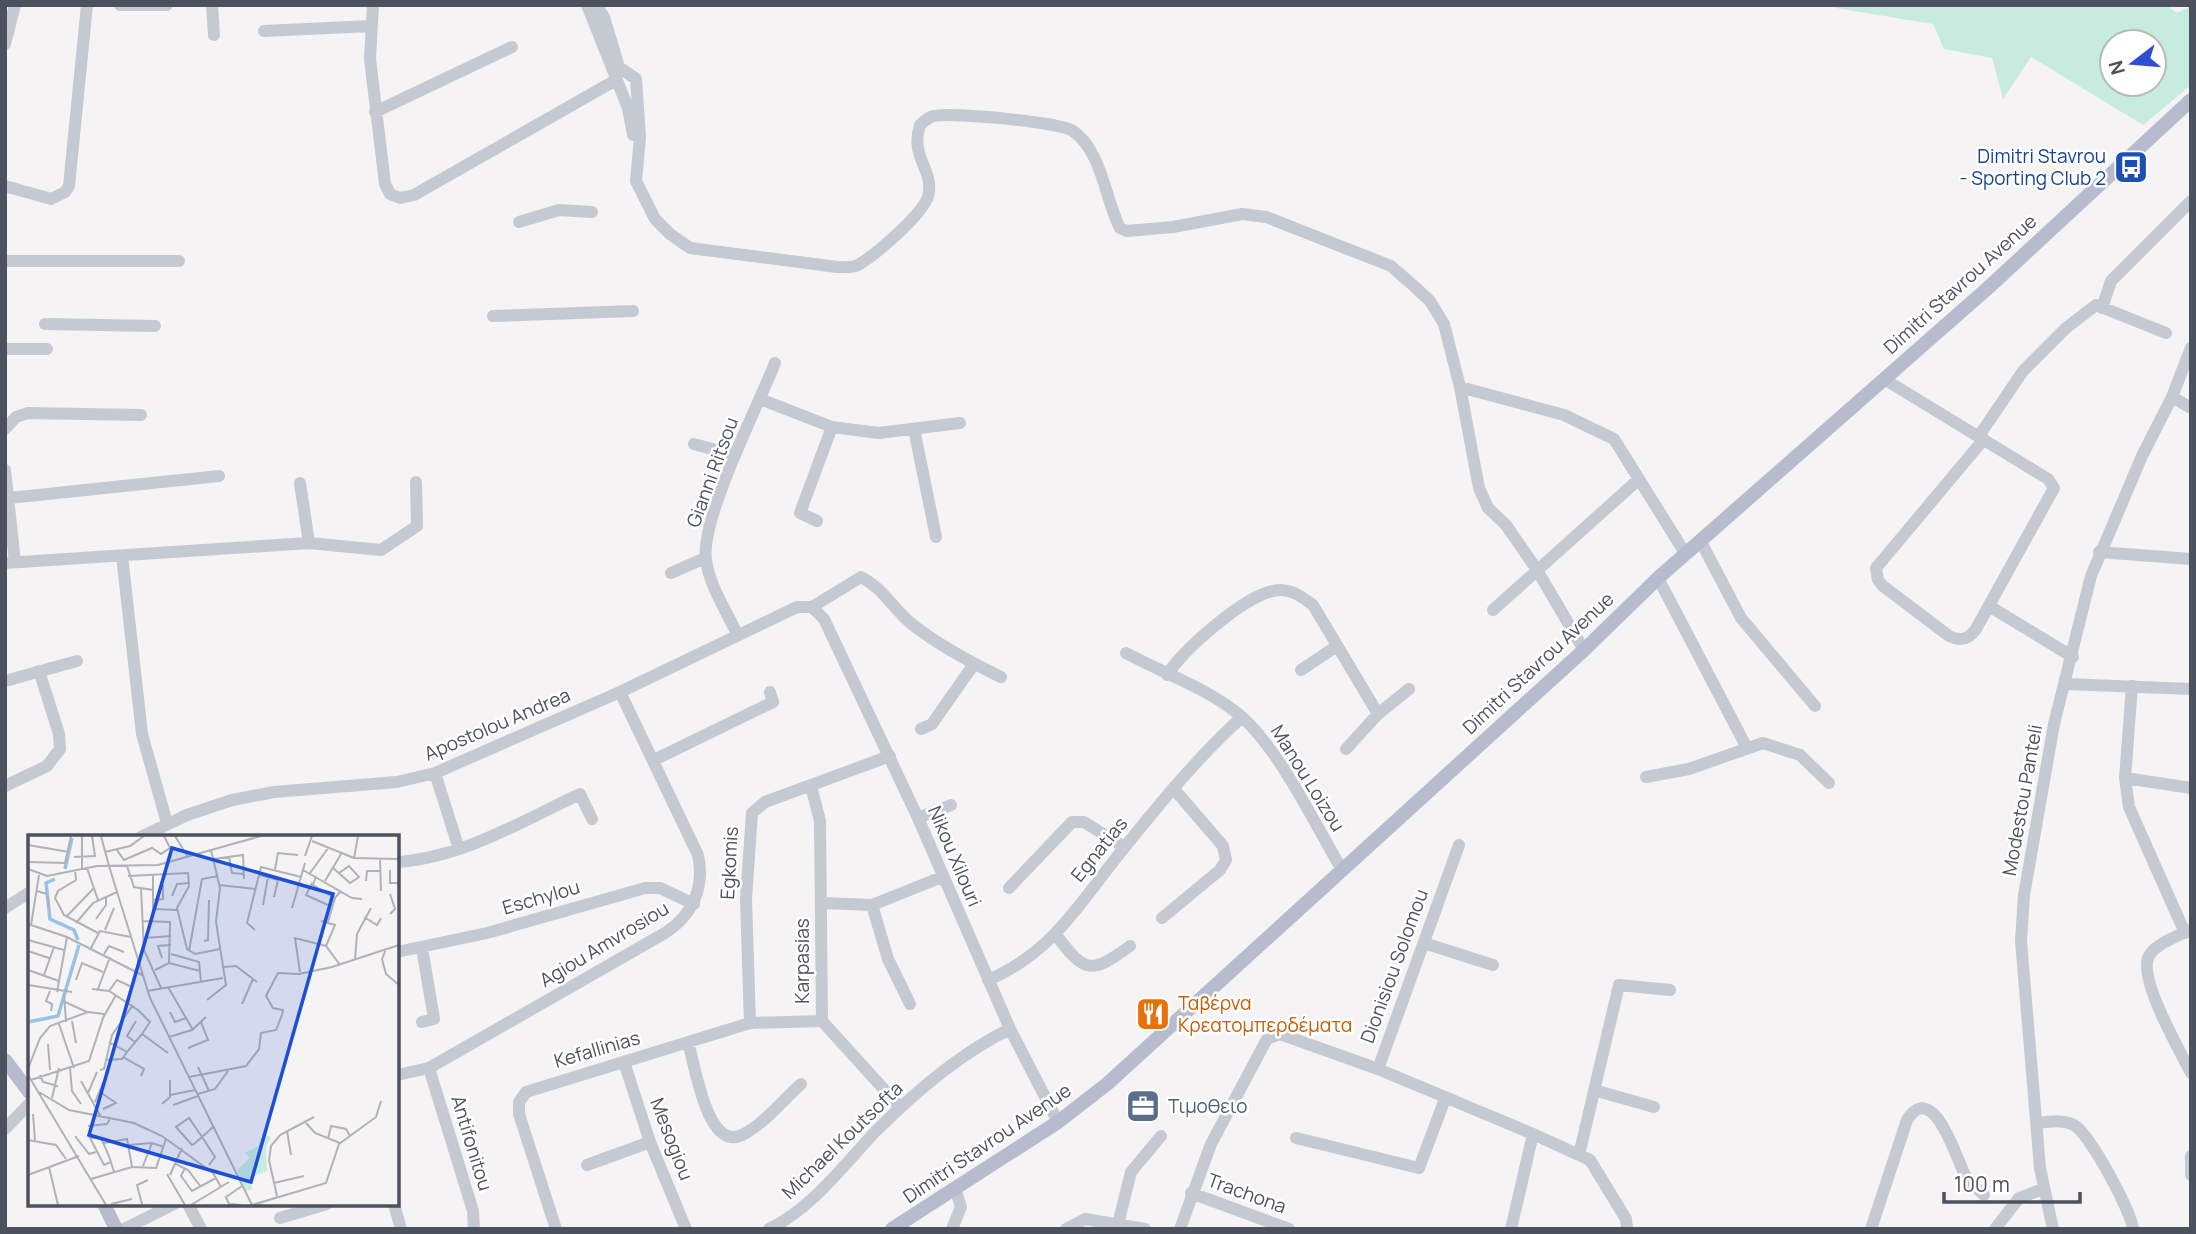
<svg xmlns="http://www.w3.org/2000/svg" width="2196" height="1234" font-family="Manrope,sans-serif">
  <style>
    .garden { fill: #c7ecdf; fill-rule: evenodd }
    .lines { fill: none; stroke-linecap: round; stroke-linejoin: round }
    .minor { stroke: #c5c9d2; stroke-width: 12 }
    .major { stroke: #b6bcce; stroke-width: 14 }
    .labels { text-anchor: middle; stroke-width: 5; stroke-linejoin: round; paint-order: stroke }
    .transit-label { font-size: 19px; fill: #164399; stroke: #fff; text-anchor: end }
    .street-label { font-size: 19px; fill: #4c515e; stroke: #fff }
    .food-label { font-size: 19px; fill: #c56008; stroke: #fff; text-anchor: start }
    .service-label { font-size: 19px; fill: #4e5e75; stroke: #fff; text-anchor: start }
    .inset-river { fill: none; stroke: #99c2e4; stroke-width: 3.5 }
    .inset-road { fill: none; stroke: #b1b2b7; stroke-width: 2 }
    .view { fill: #1d4ed8; fill-opacity: 0.15; stroke: #1d4ed8; stroke-width: 3.5 }
    .inset-edge { fill: none; stroke: #4c515e; stroke-width: 3.5 }
  </style>
  <rect width="100%" height="100%" fill="#f5f3f3"/>
  <path class="garden" d="M1836 5H2166L2177 13 2191 6V85L2143 125 2031 57 2003 99 1992 58 1944 49 1933 24 1836 8ZM2112 42H2154V84H2112Z"/>
  <g class="lines">
    <path class="minor" d="M120 5H167
      M212 5 214 35
      M373 5 370 59 385 184 390 194 400 198 414 195 616 80
      M587 5 628 108 633 135
      M596 5 604 17 619 67 636 79 640 137 636 181 655 219 670 234 690 248 837 267C844 267 853 268 858 265 875 255 928 211 929 192 932 168 910 156 920 125 924 121 928 117 934 116 951 112 1060 122 1073 131 1102 151 1105 199 1120 228L1127 231 1173 227 1242 214 1266 217 1391 266 1415 287 1430 301 1444 324 1460 387 1479 488 1488 508 1506 525 1537 570 1584 650
      M264 31 371 26
      M5 44 15 5
      M375 112 512 47
      M5 186 51 199 65 192 69 186 87 5
      M519 222 559 210 592 212
      M5 261H179
      M2102 308 2111 281 2191 201
      M493 316 633 311
      M45 324 155 326
      M5 349H47
      M1884 379 2048 479 2054 488 1976 629C1969 639 1961 642 1949 636L1883 586 1878 580 1876 568 1984 439
      M1460 387 1564 415 1614 439 1685 553
      M2172 397 2191 408
      M760 399 832 427 878 433 960 423
      M5 429 16 417 28 413 141 415
      M914 429 936 537
      M1979 436 2023 371 2066 328 2096 305 2166 333
      M694 444 734 455
      M5 470 15 562
      M300 483 309 543
      M9 498 219 476
      M817 521 800 513 832 427
      M1700 540 1741 618 1815 706
      M2099 552 2191 559
      M122 556 142 734 167 823
      M5 563 309 543 381 550 417 526 416 482
      M671 573 705 558
      M1658 578 1747 748
      M1989 606 2073 657
      M812 607 824 619 918 818 1010 1029 1058 1122
      M812 607 861 577C883 588 894 610 913 625 940 646 970 662 1001 677
      M1493 610 1638 480
      M737 634C727 612 709 585 706 560 700 519 758 406 775 363
      M1126 653C1161 672 1204 687 1236 712 1277 744 1313 821 1341 868
      M1301 670 1337 646
      M1167 675C1184 649 1243 597 1273 591 1289 587 1301 596 1313 605L1378 714
      M5 681 77 661
      M2066 684 2191 689
      M2132 686 2125 778 2191 788
      M921 729 932 724 974 664
      M1346 749 1378 714 1409 689
      M654 760 773 702 770 692
      M435 773 459 849
      M1646 777 1689 769 1763 743 1800 755 1829 783
      M2125 778 2129 807 2185 933
      M5 786 47 766 60 749 59 734 39 671
      M811 786 820 821 822 1021 900 1107
      M918 818 951 805
      M141 837 187 815 232 800 274 792 397 782 435 773 620 692 797 607H812
      M397 862C462 858 522 821 580 794L592 819
      M1009 888 1072 822H1084L1124 847
      M822 903 872 905 942 877
      M872 905 888 959 910 1004
      M5 908 30 892
      M1162 918 1220 870 1226 860 1223 846 1174 789
      M2191 930C2179 935 2155 944 2149 956 2137 977 2180 1051 2191 1073
      M1056 935C1085 973 1090 975 1130 946
      M1424 943 1493 965
      M397 952 487 933 645 888H660L694 904
      M988 980C1054 952 1080 902 1124 848 1161 802 1198 757 1242 717
      M422 1022 434 1019 422 948
      M750 1023 746 899 752 813 765 802 890 756
      M688 1042C695 1065 707 1152 742 1135 764 1124 783 1100 801 1084
      M624 1062 650 1142 686 1229
      M429 1068 473 1211 474 1229
      M1378 1069 1533 1134 1511 1229
      M397 1075 429 1068 665 933C693 915 705 887 698 855L620 692
      M1594 1090 1654 1107
      M2037 1123C2049 1122 2063 1119 2074 1125 2090 1134 2131 1211 2133 1229
      M5 1129 30 1103
      M1533 1134 1590 1160 1626 1219 1627 1229
      M1296 1138 1419 1168 1445 1099
      M1579 1155 1619 985 1670 990
      M2191 1156V1175
      M587 1165 650 1142
      M1191 1193 1289 1229
      M188 1204 201 1229
      M394 1204 401 1229
      M280 1218 327 1204
      M1118 1224 1131 1172 1161 1136
      M124 1229 174 1204
      M556 1229 519 1114V1102L526 1092 750 1023 822 1021
      M769 1229C812 1208 843 1166 875 1132 914 1093 960 1053 1010 1029
      M952 1229 961 1207 955 1188
      M1066 1229 1085 1219 1145 1229
      M1180 1229 1211 1144 1267 1039 1280 1034 1378 1069 1459 845
      M1871 1229 1907 1120C1933 1078 1957 1160 1965 1175 1969 1182 1978 1189 1984 1195
      M1995 1229 2019 1198 2043 1189
      M2053 1229 2040 1168 2021 941 2024 895 2054 724 2091 576 2142 456 2172 397 2191 348"/>
    <path class="major" d="M5 1060 30 1093
      M104 1204 116 1229
      M892 1229 1058 1122 1107 1084 1584 650 1658 578 1989 287 2191 100"/>
  </g>
  <defs>
    <g id="bus-square" transform="scale(1.75)"><rect x="-9" y="-9" width="18" height="18" rx="4" fill="#1a4fb4" stroke="#fff"/><path d="M-5-6H5V4H4V6H2V4H-2V6H-4V4H-5ZM-3.5-4V0h7V-4ZM-3.5 1.2v1.5H-2V1.2ZM2 1.2v1.5H3.5V1.2Z" fill="#fff"/></g>
    <g id="restaurant-square" transform="scale(1.75)"><rect x="-9" y="-9" width="18" height="18" rx="4" fill="#e8710a" stroke="#fff"/><path d="M-5-6h1v4h1v-4h1v4h1v-4h1v5L-1.5 .5V6h-2V.5L-5-1ZM5-6V6H3V1.5H1.5Q1.5-4 5-6Z" fill="#fff"/></g>
    <g id="office-square" transform="scale(1.75)"><rect x="-9" y="-9" width="18" height="18" rx="4" fill="#5c6f8a" stroke="#fff"/><path d="M-6-3h4V-5.5h4V-3h4V5H-6ZM-1-4.5V-3h2v-1.5ZM-6 0V1H6V0Z" fill="#fff"/></g>
  </defs>
  <g fill-rule="evenodd">
    <use href="#bus-square" x="2131" y="167"/>
    <use href="#restaurant-square" x="1153" y="1014"/>
    <use href="#office-square" x="1143" y="1106"/>
  </g>
  <g class="labels">
    <g class="transit-label">
      <text x="2106" y="163">Dimitri Stavrou<tspan x="2106" dy="22">- Sporting Club 2</tspan></text>
    </g>
    <g class="street-label">
      <text transform="translate(1960 284) rotate(-42)" y="7">Dimitri Stavrou Avenue</text>
      <text transform="translate(712 472) rotate(-70)" y="7">Gianni Ritsou</text>
      <text transform="translate(1538 663) rotate(-43)" y="7">Dimitri Stavrou Avenue</text>
      <text transform="translate(497 724) rotate(-23)" y="7">Apostolou Andrea</text>
      <text transform="translate(1308 778) rotate(58)" y="7">Manou Loizou</text>
      <text transform="translate(2022 800) rotate(-80)" y="7">Modestou Panteli</text>
      <text transform="translate(1099 849) rotate(-51)" y="7">Egnatias</text>
      <text transform="translate(955 856) rotate(67)" y="7">Nikou Xilouri</text>
      <text transform="translate(729 863) rotate(-87)" y="7">Egkomis</text>
      <text transform="translate(541 897) rotate(-16)" y="7">Eschylou</text>
      <text transform="translate(604 944) rotate(-31)" y="7">Agiou Amvrosiou</text>
      <text transform="translate(802 961) rotate(-90)" y="7">Karpasias</text>
      <text transform="translate(1394 966) rotate(-70)" y="7">Dionisiou Solomou</text>
      <text transform="translate(597 1049) rotate(-16)" y="7">Kefallinias</text>
      <text transform="translate(672 1139) rotate(69)" y="7">Mesogiou</text>
      <text transform="translate(842 1140) rotate(-44)" y="7">Michael Koutsofta</text>
      <text transform="translate(472 1143) rotate(73)" y="7">Antifonitou</text>
      <text transform="translate(987 1143) rotate(-34)" y="7">Dimitri Stavrou Avenue</text>
      <text transform="translate(1247 1193) rotate(20)" y="7">Trachona</text>
    </g>
    <g class="food-label">
      <text x="1178" y="1010">Ταβέρνα<tspan x="1178" dy="22">Κρεατομπερδέματα</tspan></text>
    </g>
    <g class="service-label">
      <text x="1168" y="1113">Τιμοθειο</text>
    </g>
  </g>
  <g transform="translate(28 835)">
    <rect width="371" height="371" fill="#f5f3f3"/>
    <path d="M235 299 243 302 238 312 239 336 222 343 224 354 218 356 209 335 222 323 217 318 230 311Z" fill="#c7ecdf"/>
    <path class="inset-river" d="M37 34 44 3M27 44 18 48 22 84 46 95 50 105M0 187 30 181 51 110"/>
    <path class="inset-road" d="M54 1V34M73 1 81 31M147 1 160 22M284 6 326 23 371 24M0 10 41 17M89 15 96 25 124 13 133 19 142 13 136 1M77 17 102 11 116 1M277 21 284 1M46 22 67 21 64 1M201 22 204 38 216 39M326 23 330 1M186 24 215 20 216 44M352 24 353 56M0 27 37 28 43 1M81 31 122 163 224 370M99 31 106 52 125 55M304 32 322 48 331 42 321 31 311 38M59 33 70 65M0 34 19 41 69 31 130 30 233 1M247 34 250 18 270 20M47 35 48 45 30 56 27 63 36 80 70 98M275 35 324 63 334 64M362 35V48H371M282 38 301 12M231 40 250 45 246 62M100 41 160 38 161 51 149 73 159 114 167 119 192 114M125 41V74L149 75M288 41 285 50 307 63 313 56M297 46 313 19M338 46 339 36H353M284 48 278 60 302 71M191 50 228 54M113 54 116 115 133 153M9 56 19 59 21 73M362 59 367 74 362 79M144 61 149 49 162 48M125 65 135 64V50M235 70 240 42M264 73 277 28M38 82 66 53M336 82 349 90 353 83M68 84 78 70V62M115 86 142 87 141 128M293 86 307 90 298 111M300 87 307 63M48 88 65 68 89 57M0 89 39 102 114 140M3 90 11 40M77 95 86 73M227 95 219 88 233 32 273 42M116 103 143 101M0 105 36 115M176 106 180 105 181 65M63 113 72 96 103 102M358 114 354 124 358 139 371 150M0 116 21 123M161 116 174 44 190 41M76 119 81 111 96 117M143 119 171 127 173 147M134 123 130 111 143 110M327 125 329 99 343 73M195 132 208 131 229 147M0 135 31 146M127 135 141 128 172 136M272 137 267 103 298 111 312 130M16 140 26 112M48 145 54 128 75 137M0 150 44 157M140 152 165 195M64 154 81 156 110 175 122 187 114 199 140 218M70 154 82 122M22 156 18 166 24 169 23 176M81 156 89 145 104 152 100 167M119 156 195 143M29 157 39 102M36 158 38 187M179 165 198 150 188 87 192 53 183 15M35 166 59 177M214 169 225 144M142 177 147 187 158 183M44 186 48 208M31 189 46 233M141 202 164 195 178 182M81 207 99 217 114 199M107 207 99 201 108 186M20 209 22 235M160 213 180 205 173 187M95 222 116 234 113 241M78 225 94 224 99 217M170 232 181 256M42 233 44 256 53 269M0 234 12 203 22 191 60 177 76 179M72 235 76 234 84 200 105 170M0 240 78 370M12 240 15 247 30 251M161 242 218 231 231 214 233 198 248 195 254 180 255 175 245 173 238 161 250 138 271 139 304 132 371 110M3 245 61 226 75 183 88 160M53 246 73 282M11 257 41 275 106 288 134 301 185 338 193 352M72 257 88 268 75 274M60 258 69 237M170 259 187 254 200 236M142 260 167 255M24 263 31 233M67 267 76 246M134 269 142 262V245M145 270 170 261M5 279 7 305M278 288 287 298 312 308M60 291 79 289 82 284M259 296 263 320M47 301 61 319 68 317M174 302 161 283 148 292 164 310 166 309 174 302 185 292M174 302 187 322 181 330M300 304 303 291 318 294 322 301M0 305 28 310 38 324M76 308 99 304 104 332M101 310 124 308M83 327 76 330 62 303H73L81 321 86 337M148 329 160 335 173 352M115 331 124 308 136 312M21 332 30 370M157 333 153 341 164 356 188 343M139 339 157 370M0 340 51 321M142 340 154 313M63 344 104 332 128 333 138 304M246 348 276 341M249 361 241 325 243 311 252 300 286 282M83 369 104 364M114 369 109 350 120 345M163 370 201 347M213 370 201 369 198 362 214 351M224 370 298 348 311 309 348 282 353 266"/>
    <path class="view" d="M144 13 305 59 223 347 61 300Z"/>
    <rect width="371" height="371" class="inset-edge"/>
  </g>
  <rect width="2196" height="1234" fill="none" stroke="#4c515e" stroke-width="14"/>
  <g transform="translate(2133 63) rotate(254)"><circle r="33" fill="#ffffff" stroke="#b7b9bf" stroke-width="2"/>
  <path d="M0-5L12 26L0 18L-12 26Z" fill="#2f4ed3"/>
  <text y="-10" font-size="19" font-weight="bold" text-anchor="middle" fill="#4c515e">N</text>
  </g>
  <path d="M1944 1192v10h136v-10" fill="none" stroke="#4c515e" stroke-width="3.5"/>
  <text x="1954" y="1192" font-size="21" fill="#4c515e" stroke="#ffffff" stroke-width="5" paint-order="stroke">100 m</text>
</svg>
